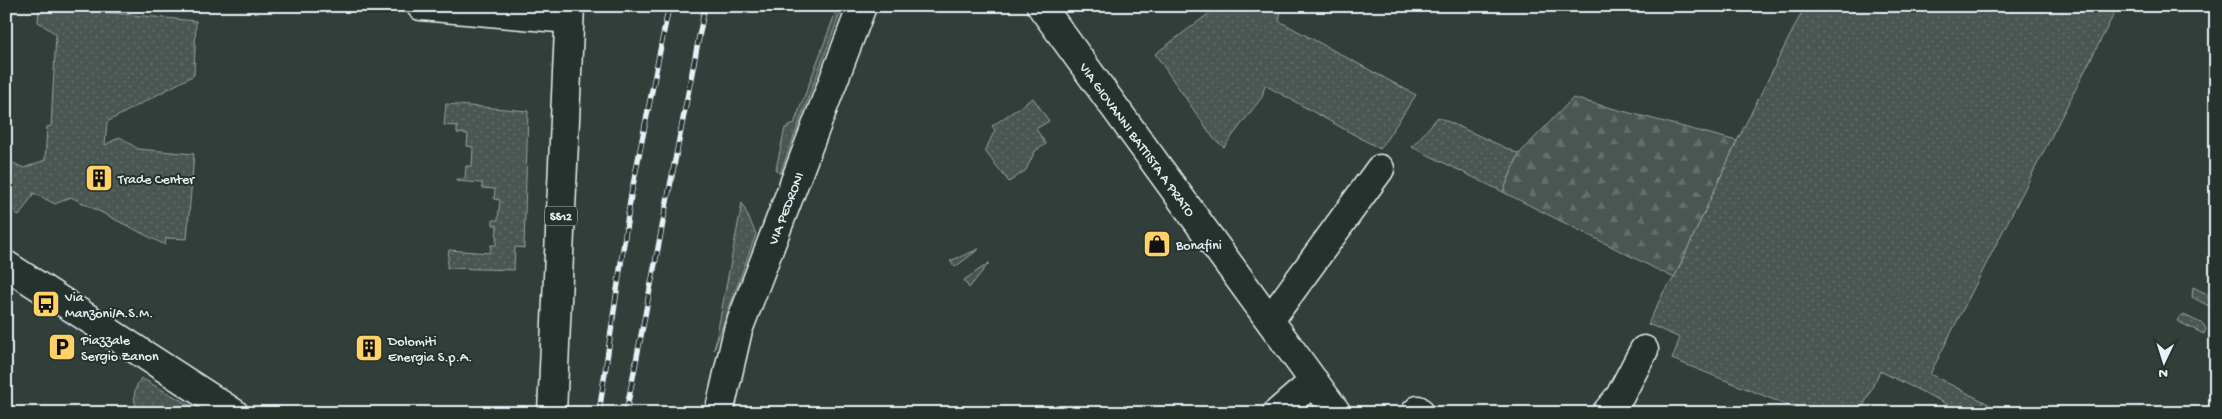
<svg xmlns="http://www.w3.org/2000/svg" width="2222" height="419" font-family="'Gochi Hand',sans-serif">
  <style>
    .grass { fill: url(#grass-dots); stroke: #98a4a4 }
    .forest { fill: url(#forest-firs); stroke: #98a4a4 }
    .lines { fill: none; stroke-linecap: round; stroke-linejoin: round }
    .minor-casing { stroke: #e8f1f8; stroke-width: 31 }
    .major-casing { stroke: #e8f1f8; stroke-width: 31 }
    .minor { stroke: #26332d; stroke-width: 28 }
    .major { stroke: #26332d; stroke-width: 28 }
    .rail-casing { stroke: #e8f1f8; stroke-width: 5.5 }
    .rail { stroke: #26332d; stroke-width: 4; stroke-dasharray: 11; stroke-linecap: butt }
    .labels { text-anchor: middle; stroke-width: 4; stroke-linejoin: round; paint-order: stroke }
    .shield { fill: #26332d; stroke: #aeb8bb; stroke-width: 1 }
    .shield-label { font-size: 12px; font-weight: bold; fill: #e8f1f8 }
    .street-label { font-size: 14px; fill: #e8f1f8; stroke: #26332d }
    .poi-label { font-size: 14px; fill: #e8f1f8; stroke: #26332d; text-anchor: start }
  </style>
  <defs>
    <pattern id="grass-dots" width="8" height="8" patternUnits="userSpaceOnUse" patternTransform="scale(1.25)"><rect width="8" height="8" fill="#495651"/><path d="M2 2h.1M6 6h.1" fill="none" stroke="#636f6b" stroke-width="1.8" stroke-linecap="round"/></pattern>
    <pattern id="forest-firs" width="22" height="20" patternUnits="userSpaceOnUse" patternTransform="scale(1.25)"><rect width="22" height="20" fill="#495651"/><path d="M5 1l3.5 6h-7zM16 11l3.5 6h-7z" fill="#636f6b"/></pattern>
  </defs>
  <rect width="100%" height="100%" fill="#323e39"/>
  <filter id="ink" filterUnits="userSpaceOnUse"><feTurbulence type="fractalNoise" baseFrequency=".02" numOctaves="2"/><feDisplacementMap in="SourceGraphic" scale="10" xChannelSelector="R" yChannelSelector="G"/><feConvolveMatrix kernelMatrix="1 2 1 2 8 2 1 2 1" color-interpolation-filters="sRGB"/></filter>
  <g filter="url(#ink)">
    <path class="grass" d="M39 6 196 21 194 75 107 122 105 145 120 137 138 149 194 154 187 239 166 238 165 245 71 197 55 204 34 193 19 216 6 202V160L24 168 45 160 47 127 51 126 56 34 38 22Z
      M838 6H843L780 174 776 169 785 128 794 124Z
      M1219 6H1282L1279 21 1416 95 1380 149 1265 85 1262 97 1224 147 1214 139 1155 54Z
      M1805 6H2118L1930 374 2006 413H1965L1880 371 1860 413H1807L1672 359 1680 338 1648 324 1664 291 1674 278 1737 141Z
      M1033 98 1049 121 1036 129 1046 144 1035 151 1026 170 1009 182 985 151 995 130 992 126Z
      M446 104 528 111 524 248 515 247 514 270 447 268 449 250 490 253 491 245H496L497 225H493V220H498L500 200 494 199 495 189 482 188V183L456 181V179H465L466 166H472L473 147 467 146 468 134 457 133V126L444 125Z
      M1438 117 1519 154 1503 192 1412 147Z
      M742 203 756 234 714 350Z
      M979 249 955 267 950 261Z
      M989 263 969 288 964 280Z
      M2216 281V290L2211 300 2216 303V310L2192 297 2193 287 2209 295Z
      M2184 315 2203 324 2206 329 2204 334 2177 321 2180 316Z
      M141 378 204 413H139C132 400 133 390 141 378Z"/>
    <path class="forest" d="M1573 98 1737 141 1674 278 1503 192 1519 154Z"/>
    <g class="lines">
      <g class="minor-casing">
        <path id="minor" d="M421 6 569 19
          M1041 6 1337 413
          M6 265 234 413
          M1270 320 1380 169
          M719 413 738 330 862 6
          M1277 413 1314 381
          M1415 413 1418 410
          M1606 413 1620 396 1644 350"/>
      </g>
      <g class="major-casing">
        <path id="major" d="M552 413 570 6"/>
      </g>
      <use href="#minor" class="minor"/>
      <use href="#major" class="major"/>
      <g class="rail-casing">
        <path id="rail" d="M599 413 631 195 669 6
          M626 413 705 6"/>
      </g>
      <use href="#rail" class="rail"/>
    </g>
  </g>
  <defs>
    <g id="building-square" transform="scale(1.4375)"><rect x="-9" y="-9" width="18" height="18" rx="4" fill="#ffd166" stroke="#26332d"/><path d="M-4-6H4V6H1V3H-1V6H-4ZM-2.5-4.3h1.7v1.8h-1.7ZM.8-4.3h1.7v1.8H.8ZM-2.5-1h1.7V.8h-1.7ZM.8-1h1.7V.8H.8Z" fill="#111"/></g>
    <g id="shop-square" transform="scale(1.4375)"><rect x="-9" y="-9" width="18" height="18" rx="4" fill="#ffd166" stroke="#26332d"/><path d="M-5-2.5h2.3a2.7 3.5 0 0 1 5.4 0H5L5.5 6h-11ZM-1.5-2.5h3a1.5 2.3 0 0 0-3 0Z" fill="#111"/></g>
    <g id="bus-square" transform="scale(1.4375)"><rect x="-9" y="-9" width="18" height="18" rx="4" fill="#ffd166" stroke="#26332d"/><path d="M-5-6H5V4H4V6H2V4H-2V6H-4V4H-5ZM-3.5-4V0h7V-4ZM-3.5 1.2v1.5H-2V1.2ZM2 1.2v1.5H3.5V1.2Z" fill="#111"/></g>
    <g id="parking-square" transform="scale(1.4375)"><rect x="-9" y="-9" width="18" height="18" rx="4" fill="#ffd166" stroke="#26332d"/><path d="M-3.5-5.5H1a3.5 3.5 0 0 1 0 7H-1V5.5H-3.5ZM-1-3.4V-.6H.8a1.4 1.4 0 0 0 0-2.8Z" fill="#111"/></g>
  </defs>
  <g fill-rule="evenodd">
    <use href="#building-square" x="99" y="178"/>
    <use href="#shop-square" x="1157" y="244"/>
    <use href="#bus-square" x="46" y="304"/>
    <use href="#parking-square" x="62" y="347"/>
    <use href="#building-square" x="369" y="348"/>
  </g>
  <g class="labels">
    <rect class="shield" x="545" y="206.5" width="32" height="19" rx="4"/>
    <g class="shield-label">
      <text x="561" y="220">SS12</text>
    </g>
    <g class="street-label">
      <text transform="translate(1138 139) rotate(54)" y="5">VIA GIOVANNI BATTISTA A PRATO</text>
      <text transform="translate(785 208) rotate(-69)" y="5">VIA PEDRONI</text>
    </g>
    <g class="poi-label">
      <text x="118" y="183">Trade Center</text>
      <text x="1176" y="249">Bonafini</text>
      <text x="65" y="301">Via<tspan x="65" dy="16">Manzoni/A.S.M.</tspan></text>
      <text x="81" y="344">Piazzale<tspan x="81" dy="16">Sergio Zanon</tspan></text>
      <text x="388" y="345">Dolomiti<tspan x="388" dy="16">Energia S.p.A.</tspan></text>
    </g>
  </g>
  <rect width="2222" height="419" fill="none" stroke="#26332d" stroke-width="25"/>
  <rect x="12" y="12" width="2197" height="394" fill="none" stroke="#e8f1f8" stroke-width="2" filter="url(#ink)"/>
  <g transform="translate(2164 362) rotate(184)" stroke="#26332d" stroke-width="4" paint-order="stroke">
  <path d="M0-4L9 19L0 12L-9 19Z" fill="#e8f1f8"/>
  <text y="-8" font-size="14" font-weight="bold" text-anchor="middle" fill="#e8f1f8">N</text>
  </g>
</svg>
